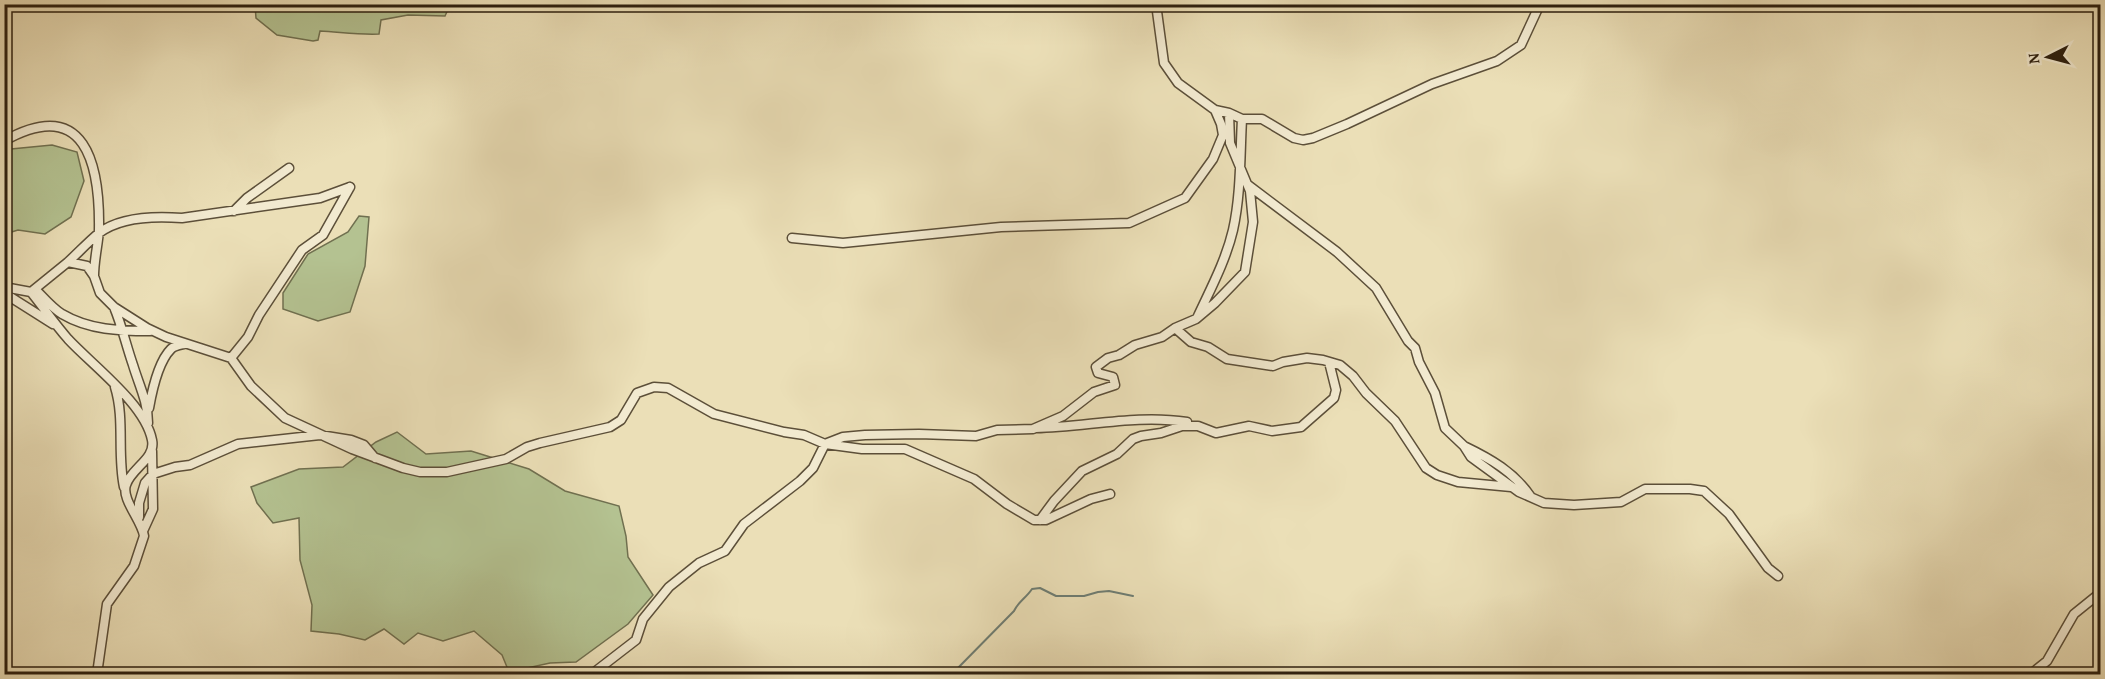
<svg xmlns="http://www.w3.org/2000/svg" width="2105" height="679" font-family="'Gentium Book Plus',serif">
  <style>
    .green { fill: #b4c291; stroke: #707050; stroke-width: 1.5 }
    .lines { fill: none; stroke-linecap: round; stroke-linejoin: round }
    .stream { stroke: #6e7d73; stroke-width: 2 }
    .minor-casing { stroke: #5c4f39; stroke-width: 11 }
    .minor { stroke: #f2ead0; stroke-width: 8 }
  </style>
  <rect width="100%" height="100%" fill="#ebdfb7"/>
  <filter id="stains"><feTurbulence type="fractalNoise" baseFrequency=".00333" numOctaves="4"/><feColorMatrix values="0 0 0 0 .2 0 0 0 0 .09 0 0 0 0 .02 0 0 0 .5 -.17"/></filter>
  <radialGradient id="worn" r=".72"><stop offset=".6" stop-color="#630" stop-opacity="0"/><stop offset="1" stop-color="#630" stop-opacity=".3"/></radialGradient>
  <path class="green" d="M255 5V4L450 5 445 16 408 15 381 20 379 34C359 35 340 32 320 31L318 40 313 41 277 35 256 18Z
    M52 145 77 152 84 181 71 217 45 234 18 230 5 234V155L11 149Z
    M359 216 369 217 365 266 350 312 318 321 283 309V293L308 254 348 232Z
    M397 432 426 454 471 451 529 469 565 491 619 506 626 536 628 557 653 595 628 624 576 662 550 663 509 672 502 655 474 631 443 641 418 633 404 644 384 629 365 640 339 634 311 631 312 605 300 560 299 518 273 523 257 503 251 487 299 469 343 467 376 442Z"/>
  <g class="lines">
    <path class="stream" d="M952 674 1014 611C1018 602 1026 598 1032 589L1040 588 1056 596H1084L1098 592 1109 591 1133 596"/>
    <g class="minor-casing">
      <path id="minor" d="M1229 113 1242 119H1262L1294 138 1303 140 1313 138 1347 124 1432 84 1497 61 1521 45 1540 4
        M4 141C86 95 100 165 99 230 98 245 94 260 94 276
        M1248 185 1337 252 1376 288 1408 341 1415 348 1419 362 1435 393 1445 428 1464 446 1471 457 1519 492 1544 503 1574 505 1621 502 1645 489H1690L1704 491 1729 514 1768 568 1778 576
        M234 211 247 198 289 168
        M792 238 843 243 1001 227 1129 223 1185 198 1213 159 1223 135 1221 124 1215 110
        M68 262C78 253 88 242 99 233 120 217 156 216 182 218L320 198 350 187
        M4 287 31 292 68 262 87 266 94 276 100 293 114 307 147 328 166 337 231 358 251 386 285 418 352 449 403 468 420 472H447L506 459 527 447 540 443 610 427 621 420 637 393 654 387 668 388 714 414 784 432 804 435 825 444 862 449H905L974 479 1007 504 1034 520H1046L1091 499 1110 494
        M35 289C43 297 53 309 62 314 89 330 120 331 150 331
        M31 292C43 307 55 324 68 339 92 365 145 404 152 440 156 459 131 468 126 485 121 499 142 521 144 536L134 566 107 604 97 674
        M4 293 53 324
        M114 307C122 326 126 345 133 365 139 385 148 402 148 423
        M1198 316C1211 288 1226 260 1233 230 1241 194 1240 156 1242 119
        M1175 328 1191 342 1208 347 1227 359 1273 366 1283 362 1307 358 1323 360 1340 365 1353 376 1366 393 1395 421 1426 468 1437 475 1458 482 1511 487
        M231 358 248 337 259 315 302 250 323 235 350 187
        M115 387C125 419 117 454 124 487
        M149 408C152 391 158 362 171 349 174 346 180 345 184 344
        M1036 428C1086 427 1137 414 1187 422
        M1464 446C1491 459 1514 472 1531 497
        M139 517V503L145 483 153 474 175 467 190 465 238 444 320 435 351 440 364 445 375 458
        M1040 520 1054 501 1082 471 1117 454 1133 439 1141 436 1161 433 1182 426H1198L1216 433 1249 426 1272 431 1301 427 1334 398 1336 390 1329 362
        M143 531 153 509 152 451
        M592 674 636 640 643 619 669 587 699 563 725 551 744 524 800 481 813 468 825 444 843 437 865 435 919 434 976 436 997 430 1033 429 1063 416 1094 392 1115 385 1113 377 1098 373 1096 367 1108 358 1119 355 1135 345 1162 337 1175 328 1196 319 1215 303 1245 272 1253 222 1250 191 1230 143 1229 113 1215 110 1178 83 1164 63 1156 4
        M2031 674 2047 661 2074 614 2100 593"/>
    </g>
    <use href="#minor" class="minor"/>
  </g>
  <rect width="2105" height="679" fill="none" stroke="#ebdfb7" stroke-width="24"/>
  <rect x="6" y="6" width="2093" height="667" fill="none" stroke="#2c1f0f" stroke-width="3"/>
  <rect x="12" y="12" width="2081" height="655" fill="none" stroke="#2c1f0f" stroke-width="1.5"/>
  <g transform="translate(2048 57) rotate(264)" stroke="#f2ead0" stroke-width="4.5" paint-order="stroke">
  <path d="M0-4.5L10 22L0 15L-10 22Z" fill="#2c1f0f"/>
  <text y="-9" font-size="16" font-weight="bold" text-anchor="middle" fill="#2c1f0f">N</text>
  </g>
  <rect width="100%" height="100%" filter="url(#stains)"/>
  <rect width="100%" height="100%" fill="url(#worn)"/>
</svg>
